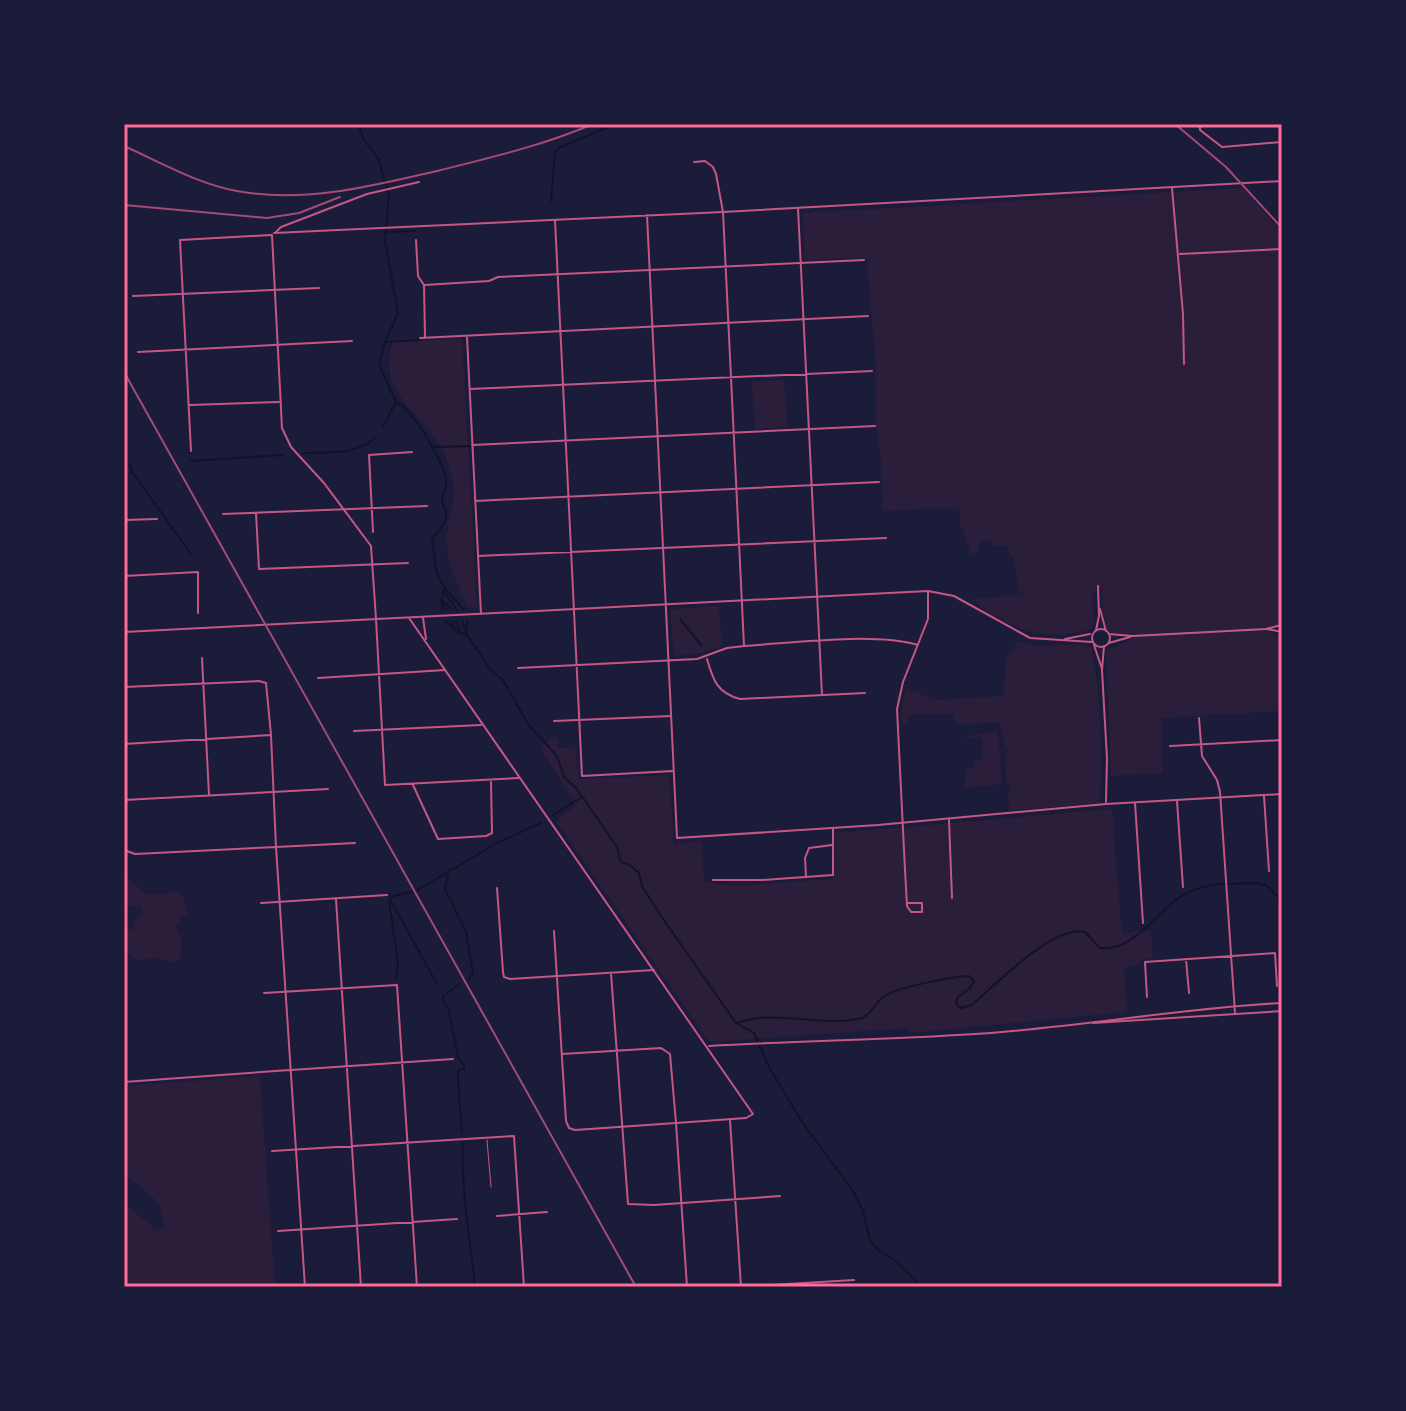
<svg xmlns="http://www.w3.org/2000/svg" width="1406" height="1411" font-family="'Golos Text',sans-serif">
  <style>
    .green { fill: #2a1e3b }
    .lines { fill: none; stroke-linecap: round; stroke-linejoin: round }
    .stream { stroke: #12122b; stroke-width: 2 }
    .service { stroke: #c65784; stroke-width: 1 }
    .minor { stroke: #c65784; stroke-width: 2 }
    .tertiary { stroke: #c65784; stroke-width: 2 }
    .rail { stroke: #a44b75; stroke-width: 2 }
    .neatline { fill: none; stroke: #ff6b9d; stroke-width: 3 }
  </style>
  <rect width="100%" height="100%" fill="#1b1b3a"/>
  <path class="green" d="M1243 188 1282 232V623L1271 626 1272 633 1282 635V711L1161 718 1163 773 1111 776 1106 654 1109 649 1131 641V633L1114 634 1107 629 1103 612 1102 589 1092 591 1094 622 1090 630C1039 642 1011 630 971 599L1030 594 1019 593 1013 557H1010L1007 546H995L990 541 981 540 978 552 972 555 959 522 961 518 958 507 883 511 881 460 876 428 875 354 867 260 864 258 805 260 802 213Z
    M462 339 476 585 477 607 469 609C458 587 446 563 447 539 449 501 462 495 444 454 425 411 375 396 393 342Z
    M784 380 788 427 755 429 752 381Z
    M719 606 722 645 704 653 674 656 670 611 673 609Z
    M1018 641 1040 646 1081 644 1091 648C1100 682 1105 768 1099 803L1009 811 1008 794 1011 786 1007 783 1005 762 1009 749 1005 745 1000 723 955 724 952 713 908 715 907 725 901 722 902 703 906 688 936 700 1004 696 1005 660Z
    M998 731 1002 784 965 788V770L975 768V761L983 760 982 737 966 738V736Z
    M556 735 559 748H575L579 779 669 775 674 844 701 841 704 882 735 886 834 879 835 833 1112 809 1122 933 1151 931 1153 958 1142 959 1139 965 1124 967 1127 1012 910 1033 909 1028 709 1042 556 821 576 805 540 748Z
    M124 875 147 894 181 892 189 915 180 916V925L176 926 182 939 180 958 175 964 154 957 141 961 124 951V931L134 928 135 917 143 916 142 907 124 906Z
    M260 1076 275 1287H124V1202L156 1230 164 1227 159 1203 124 1173V1086Z"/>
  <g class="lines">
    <path class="stream" d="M358 124 364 140 378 158 389 196 385 241 398 313 385 342 379 364 396 402C411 406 446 465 446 481 447 487 442 493 442 499 442 502 445 509 446 511 447 523 440 530 432 538 436 555 432 572 445 587L441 600 446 610
      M551 201 555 153 559 148 615 124
      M386 232 415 231
      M385 342 420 340
      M383 426 396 402
      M434 447 471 446
      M304 453C329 452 357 455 376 437
      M190 461 283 455
      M130 465 133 473 191 554
      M446 589 463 609
      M444 592 457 610
      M442 601V610
      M444 602 452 609
      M680 619 701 645
      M456 621 460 632
      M462 621 467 635
      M467 621V631
      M446 622 453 628
      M451 622 456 631 468 636 491 670 503 680 528 724 557 756 564 777 577 789 617 847 621 862 630 865 639 873 642 886 661 916 736 1023 754 1033 769 1067 802 1122 853 1191 863 1211 870 1240 879 1251 893 1259 917 1282 926 1287
      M553 815 582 797
      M449 869 445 889 466 932 473 972 468 980
      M391 901 437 984
      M396 978 398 963 389 900 391 897 418 890 497 843 541 823
      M460 984 442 997 449 1011 458 1058 464 1065V1069L458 1071V1080L462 1133
      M736 1023C776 1009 817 1027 858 1019 872 1017 874 1002 885 996 901 986 951 977 969 976L974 981 970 988 957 998 956 1004 961 1008 972 1005C995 985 1054 924 1085 932L1100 948C1137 953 1160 902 1194 890 1213 882 1237 884 1258 883L1267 886 1282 900
      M463 1143C461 1191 470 1239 475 1287"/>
    <path class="service" d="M487 1140 491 1187"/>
    <path class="minor" d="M1200 124V130L1222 147 1282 142
      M694 162 705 161 713 167 716 174 723 212 744 646
      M1172 188 1183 314 1184 364
      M798 208 822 695
      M555 220 582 776 673 771
      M276 232 281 227 367 194 419 182
      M416 240 418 276 424 285 425 337
      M1180 254 1282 249
      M424 285 489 281 498 277 864 260
      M133 296 319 288
      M467 337 481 614
      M420 338 868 316
      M138 352 352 341
      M470 389 872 371
      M190 405 279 402
      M472 445 875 426
      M191 451 180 240 271 235
      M475 501 879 482
      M256 513 259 569 408 563
      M223 514 427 506
      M124 520 157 519
      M373 532 369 455 412 452
      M478 556 886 538
      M124 576 198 572V613
      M1100 609 1106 631
      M376 619 385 785 519 778
      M1096 630 1099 616 1098 586
      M202 658 209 795
      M707 659C713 680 717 693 740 699L865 693
      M518 668 697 659 727 648 744 646C791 643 874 632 918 645
      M318 678 445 670
      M124 687 259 681 266 683 271 735 276 847 355 843
      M1199 718 1202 756 1217 780 1220 792 1235 1013
      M554 721 671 716
      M354 731 481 725
      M124 744 271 735
      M1170 746 1282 740
      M413 785 438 839 486 836 492 833 491 782
      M1264 796 1269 871
      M124 800 328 789
      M1177 801 1183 887
      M1135 803 1143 923
      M949 820 952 898
      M806 877 805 858 809 848 832 845
      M713 880H763L833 875V828
      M497 888 503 972 504 977 510 979 654 970
      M336 899 361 1287
      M261 903 387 895
      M907 903H922V912H911L907 906 905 870 897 709 903 682 928 619V591
      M554 931 566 1121 569 1128 575 1130 676 1123 670 1054 661 1048 562 1054
      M1186 959 1189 993
      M611 973 628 1204 654 1205 780 1196
      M264 993 397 985 417 1287
      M1147 997 1145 962 1275 953 1277 986
      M291 1070 453 1059
      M730 1120 741 1287
      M272 1151 514 1136 524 1287
      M497 1216 547 1212
      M278 1231 457 1219
      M738 1287 854 1280"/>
    <path class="tertiary" d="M647 215 677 838 878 825 1106 804 1282 794
      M274 233 723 212 1282 181
      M272 235 282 428 291 447 324 483 371 546 376 619
      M409 618 753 1114 746 1118 676 1123 687 1287
      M423 618 426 639
      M1092 638a9 9 0 1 1 18 0a9 9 0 1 1-18 0Z
      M1267 629 1282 632
      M124 632 928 591 954 596 1030 638 1092 642
      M1109 634 1133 636 1266 629 1281 625
      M1065 639 1090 634
      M1109 643 1130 637
      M1094 645 1102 669
      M1104 646 1102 670 1107 759 1106 802
      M124 850 135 854 276 847 305 1287
      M1093 1023 1282 1011
      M709 1046C806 1040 904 1040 1002 1032 1096 1024 1188 1008 1282 1003
      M124 1082 290 1070"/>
    <path class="rail" d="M1175 124 1226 167 1282 228
      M124 146C160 162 198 184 237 191 305 204 376 185 441 170 493 157 544 145 593 124
      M124 205 267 218 299 213 340 197
      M124 372 636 1287"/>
  </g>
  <rect width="1406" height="1411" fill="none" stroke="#1b1b3a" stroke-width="252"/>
  <rect x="126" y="126" width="1154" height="1159" class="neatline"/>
</svg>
